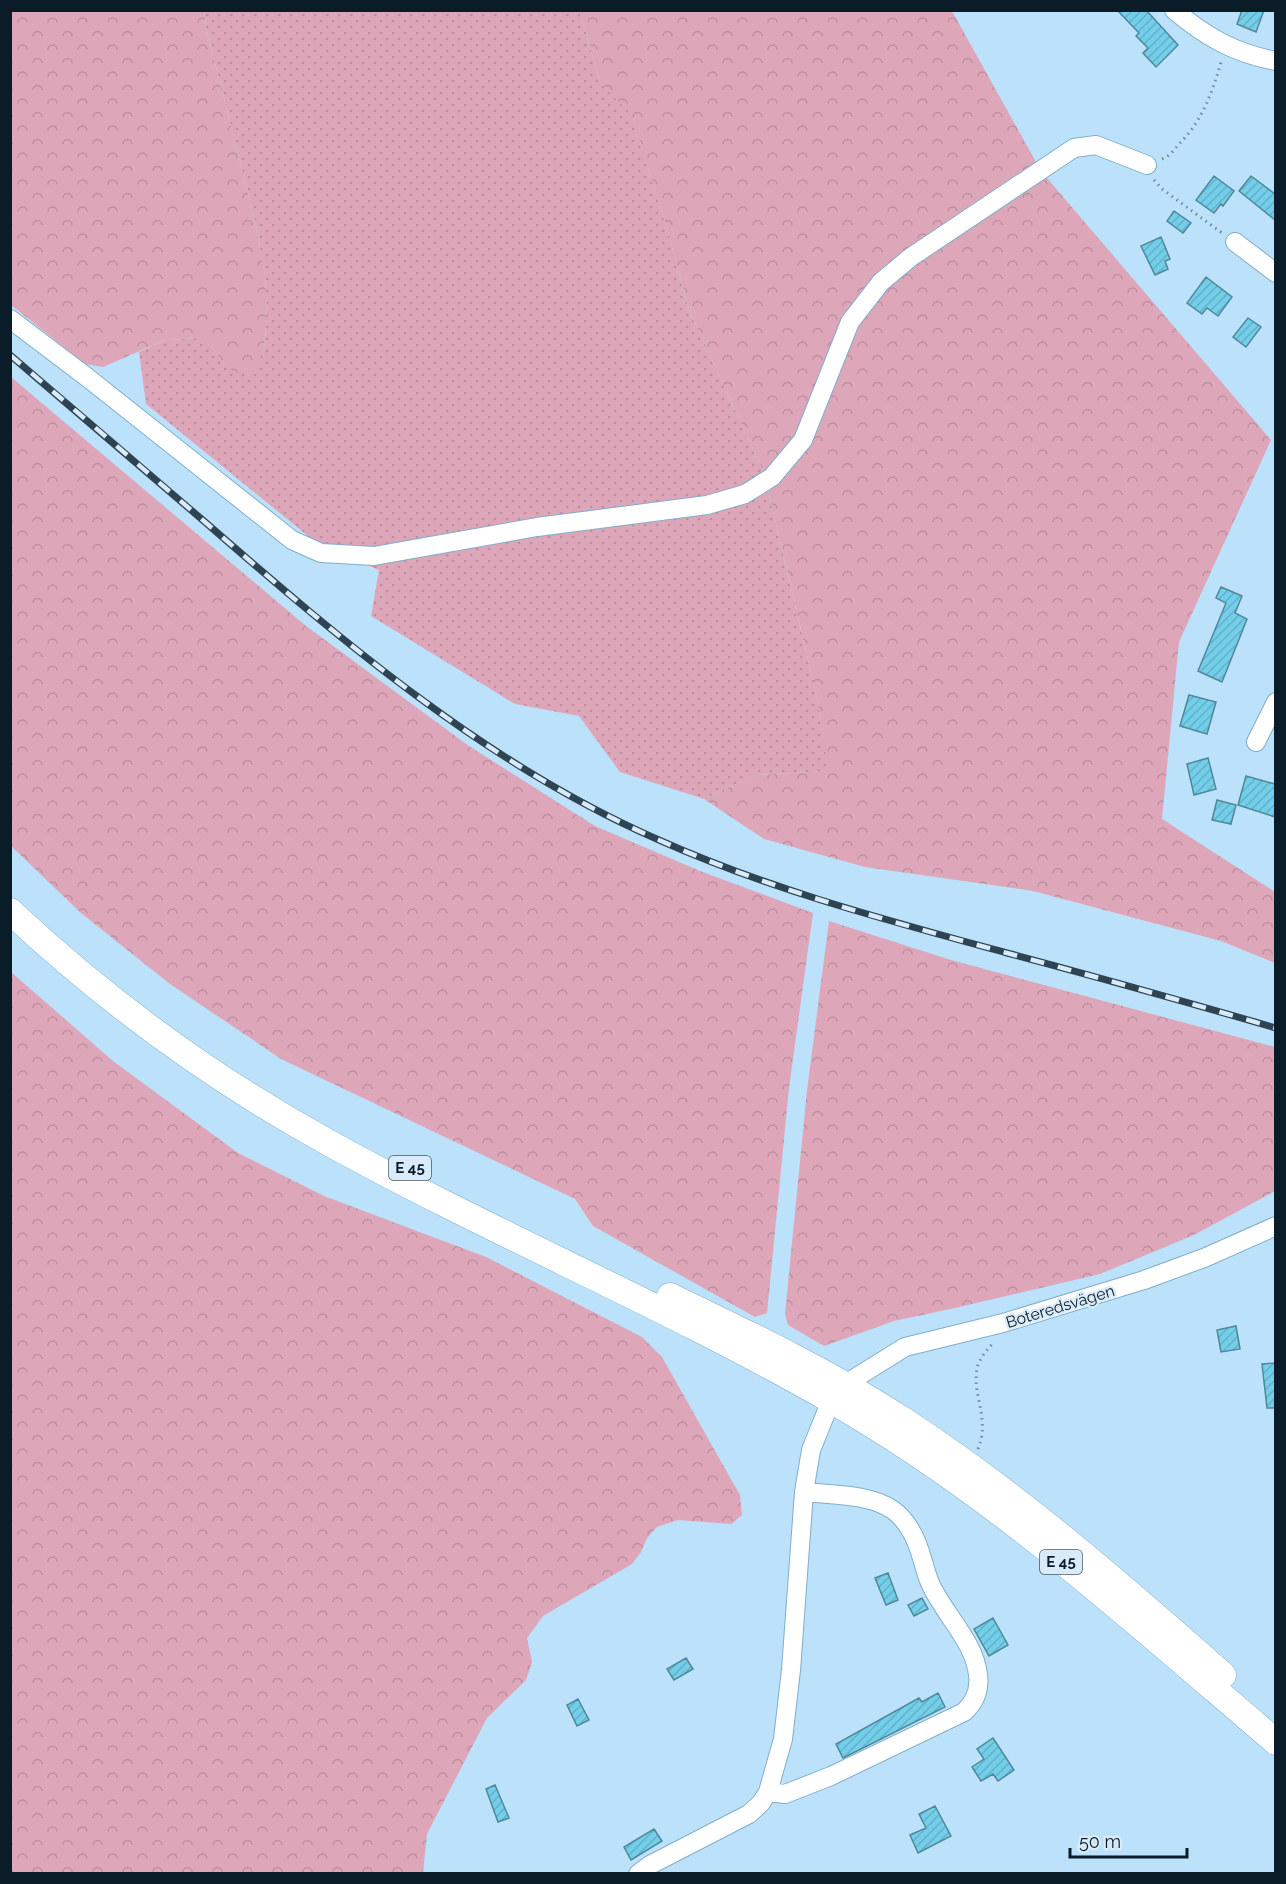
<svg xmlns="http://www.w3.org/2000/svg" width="1286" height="1884" font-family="Raleway,sans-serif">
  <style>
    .grass { fill: url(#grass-dots) }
    .forest { fill: url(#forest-crowns) }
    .building { fill: url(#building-hatch); stroke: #4f8898; stroke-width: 1.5 }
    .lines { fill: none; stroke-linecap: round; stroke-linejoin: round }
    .minor-casing { stroke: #82aecc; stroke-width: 20 }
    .highway-casing { stroke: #82aecc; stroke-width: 27 }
    .path { stroke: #6f8c9f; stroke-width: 3; stroke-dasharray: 1.5 4.5; stroke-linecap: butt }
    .minor { stroke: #fff; stroke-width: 18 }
    .highway { stroke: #fff; stroke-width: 26 }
    .rail-casing { stroke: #2f4452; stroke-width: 7 }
    .rail { stroke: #d9ebf8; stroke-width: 4.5; stroke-dasharray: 14; stroke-linecap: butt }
    .labels { text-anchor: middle; stroke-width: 4.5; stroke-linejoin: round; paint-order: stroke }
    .shield { fill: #d9ebf8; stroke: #485a66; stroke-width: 1.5 }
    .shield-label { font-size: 15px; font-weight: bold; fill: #0a1c27 }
    .street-label { font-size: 16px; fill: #0a1c27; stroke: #d9ebf8 }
  </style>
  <defs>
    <pattern id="grass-dots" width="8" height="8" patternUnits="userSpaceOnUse" patternTransform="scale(1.5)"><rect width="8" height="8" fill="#dea7b9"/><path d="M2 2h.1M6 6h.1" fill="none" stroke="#bd8f9f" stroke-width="1.8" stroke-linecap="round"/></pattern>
    <pattern id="forest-crowns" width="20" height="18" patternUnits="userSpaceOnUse" patternTransform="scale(1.5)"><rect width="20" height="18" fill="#dea7b9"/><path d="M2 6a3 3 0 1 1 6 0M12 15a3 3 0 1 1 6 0" fill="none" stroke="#bd8f9f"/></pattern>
    <pattern id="building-hatch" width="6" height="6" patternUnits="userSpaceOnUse" patternTransform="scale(1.5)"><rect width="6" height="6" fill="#73cfe9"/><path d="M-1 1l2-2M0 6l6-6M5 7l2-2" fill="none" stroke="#62b1c8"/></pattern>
  </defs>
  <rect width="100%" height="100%" fill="#bce1fa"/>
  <path class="grass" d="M204 11H580L600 83 631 113 667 228 689 310 764 473 818 702 829 771 756 775 704 799 620 772 579 716 515 704 371 616 379 570 319 545 146 404 139 352 165 340 200 338 213 348 225 366 264 349 267 315 265 275 255 221 206 27Z"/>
  <path class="forest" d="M10 11H204L206 27 255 221 265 275 267 315 264 349 257 366 251 372 238 373 225 366 213 348 199 338 165 340 103 367 85 364 11 305Z
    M580 11H952L1041 171 1271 440 1179 642 1162 819 1275 892V963L1221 941 1033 891 865 867 764 839 704 799 756 775 828 771 818 702 764 473 689 310 667 228 631 114 600 83Z
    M11 377 306 626 469 746 595 826 700 871 813 913 789 1088 767 1313 755 1317 593 1226 575 1199 281 1059 170 984 81 913 11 846Z
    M829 921 951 960 1275 1047V1191L1194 1235 1100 1274 955 1308 894 1321 824 1346 788 1325 785 1314 807 1090Z
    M11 972 113 1061 238 1153 324 1196 486 1257 642 1337 662 1357 740 1495 742 1515 731 1524 678 1520 657 1527 647 1538 641 1552 632 1564 543 1616 527 1638 532 1662 526 1680 487 1718 427 1834 423 1873H11Z"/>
  <path class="building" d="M1117 10H1146L1178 45 1156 67 1143 53 1148 48 1136 36 1139 33Z
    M1242 10H1264L1256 32 1237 24Z
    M1214 176 1234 191 1223 206 1221 204 1214 213 1196 200Z
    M1251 176 1275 194V220L1239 191Z
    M1174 211 1191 223 1183 233 1167 221Z
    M1161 237 1170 259 1165 261 1168 269 1155 275 1141 246Z
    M1206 277 1232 297 1218 316 1207 308 1202 314 1187 303Z
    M1248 318 1261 327 1246 347 1233 337Z
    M1221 587 1242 596 1235 613 1247 619 1222 682 1198 671 1226 603 1216 598Z
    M1189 695 1216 702 1207 734 1180 726Z
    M1208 758 1216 789 1194 795 1187 764Z
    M1246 776 1275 784V817L1238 805Z
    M1217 800 1236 805 1231 824 1212 820Z
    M1236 1326 1240 1349 1221 1352 1217 1330Z
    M1275 1363V1408H1267L1262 1364Z
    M888 1573 898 1600 886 1605 875 1578Z
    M922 1598 928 1609 914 1616 908 1605Z
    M993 1618 1008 1645 989 1656 974 1629Z
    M686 1658 693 1669 674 1680 667 1669Z
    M938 1693 945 1707 843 1758 836 1744 919 1698 922 1702Z
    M578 1699 589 1720 577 1726 567 1705Z
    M993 1738 1014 1770 998 1781 993 1774 981 1781 972 1767 984 1759 977 1749Z
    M495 1785 509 1818 498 1822 486 1789Z
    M935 1806 951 1836 918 1853 910 1835 926 1828 919 1814Z
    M654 1829 662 1841 631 1860 624 1847Z"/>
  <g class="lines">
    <g class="minor-casing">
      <path id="minor" d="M1174 10C1206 37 1234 53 1276 61
        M1235 242 1276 273
        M10 319 88 378 292 540 321 553 374 556 537 527 707 505 745 494 772 477 803 440 850 322 881 282 911 257 1074 148 1096 145 1147 165
        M1256 742 1276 702
        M768 1792 785 1794 831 1776 964 1712C975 1702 980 1690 978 1675 975 1642 943 1613 930 1583 923 1566 921 1547 911 1531 907 1524 900 1515 893 1510 870 1494 832 1495 804 1492
        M638 1874 650 1865 749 1814 761 1803 768 1792 783 1739 791 1670 804 1492 811 1450 828 1408 846 1386 852 1380 905 1347 1003 1323 1144 1280 1204 1258 1276 1226"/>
    </g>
    <g class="highway-casing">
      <path id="highway" d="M10 911C106 1001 216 1081 331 1144 496 1235 671 1308 834 1402 996 1495 1135 1622 1276 1742
        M670 1296C749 1334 829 1372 903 1420 1018 1495 1121 1585 1223 1675"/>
    </g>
    <path class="path" d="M1162 159C1170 156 1175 149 1180 143 1203 120 1213 90 1222 59
      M1154 180 1162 189 1222 233
      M978 1449C991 1418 970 1392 978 1365 981 1356 988 1349 994 1342"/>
    <use href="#minor" class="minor"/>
    <use href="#highway" class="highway"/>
    <g class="rail-casing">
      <path id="rail" d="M10 355C75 410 140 466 205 522 344 643 489 766 659 840 771 890 890 921 1007 953 1097 977 1186 1002 1276 1028"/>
    </g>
    <use href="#rail" class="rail"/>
  </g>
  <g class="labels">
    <g class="shield">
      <rect x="389" y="1156" width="42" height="24" rx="4.5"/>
      <rect x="1040" y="1550" width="42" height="24" rx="4.5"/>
    </g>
    <g class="shield-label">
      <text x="410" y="1173">E 45</text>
      <text x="1061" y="1567">E 45</text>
    </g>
    <g class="street-label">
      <text transform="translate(1060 1306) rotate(-17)" y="6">Boteredsvägen</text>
    </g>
  </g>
  <rect width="1286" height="1884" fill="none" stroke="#0a1c27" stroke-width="24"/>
  <path d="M1070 1848v9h117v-9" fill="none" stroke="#0a1c27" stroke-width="3"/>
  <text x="1079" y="1848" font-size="18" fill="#0a1c27" stroke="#d9ebf8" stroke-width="4.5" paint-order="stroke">50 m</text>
</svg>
